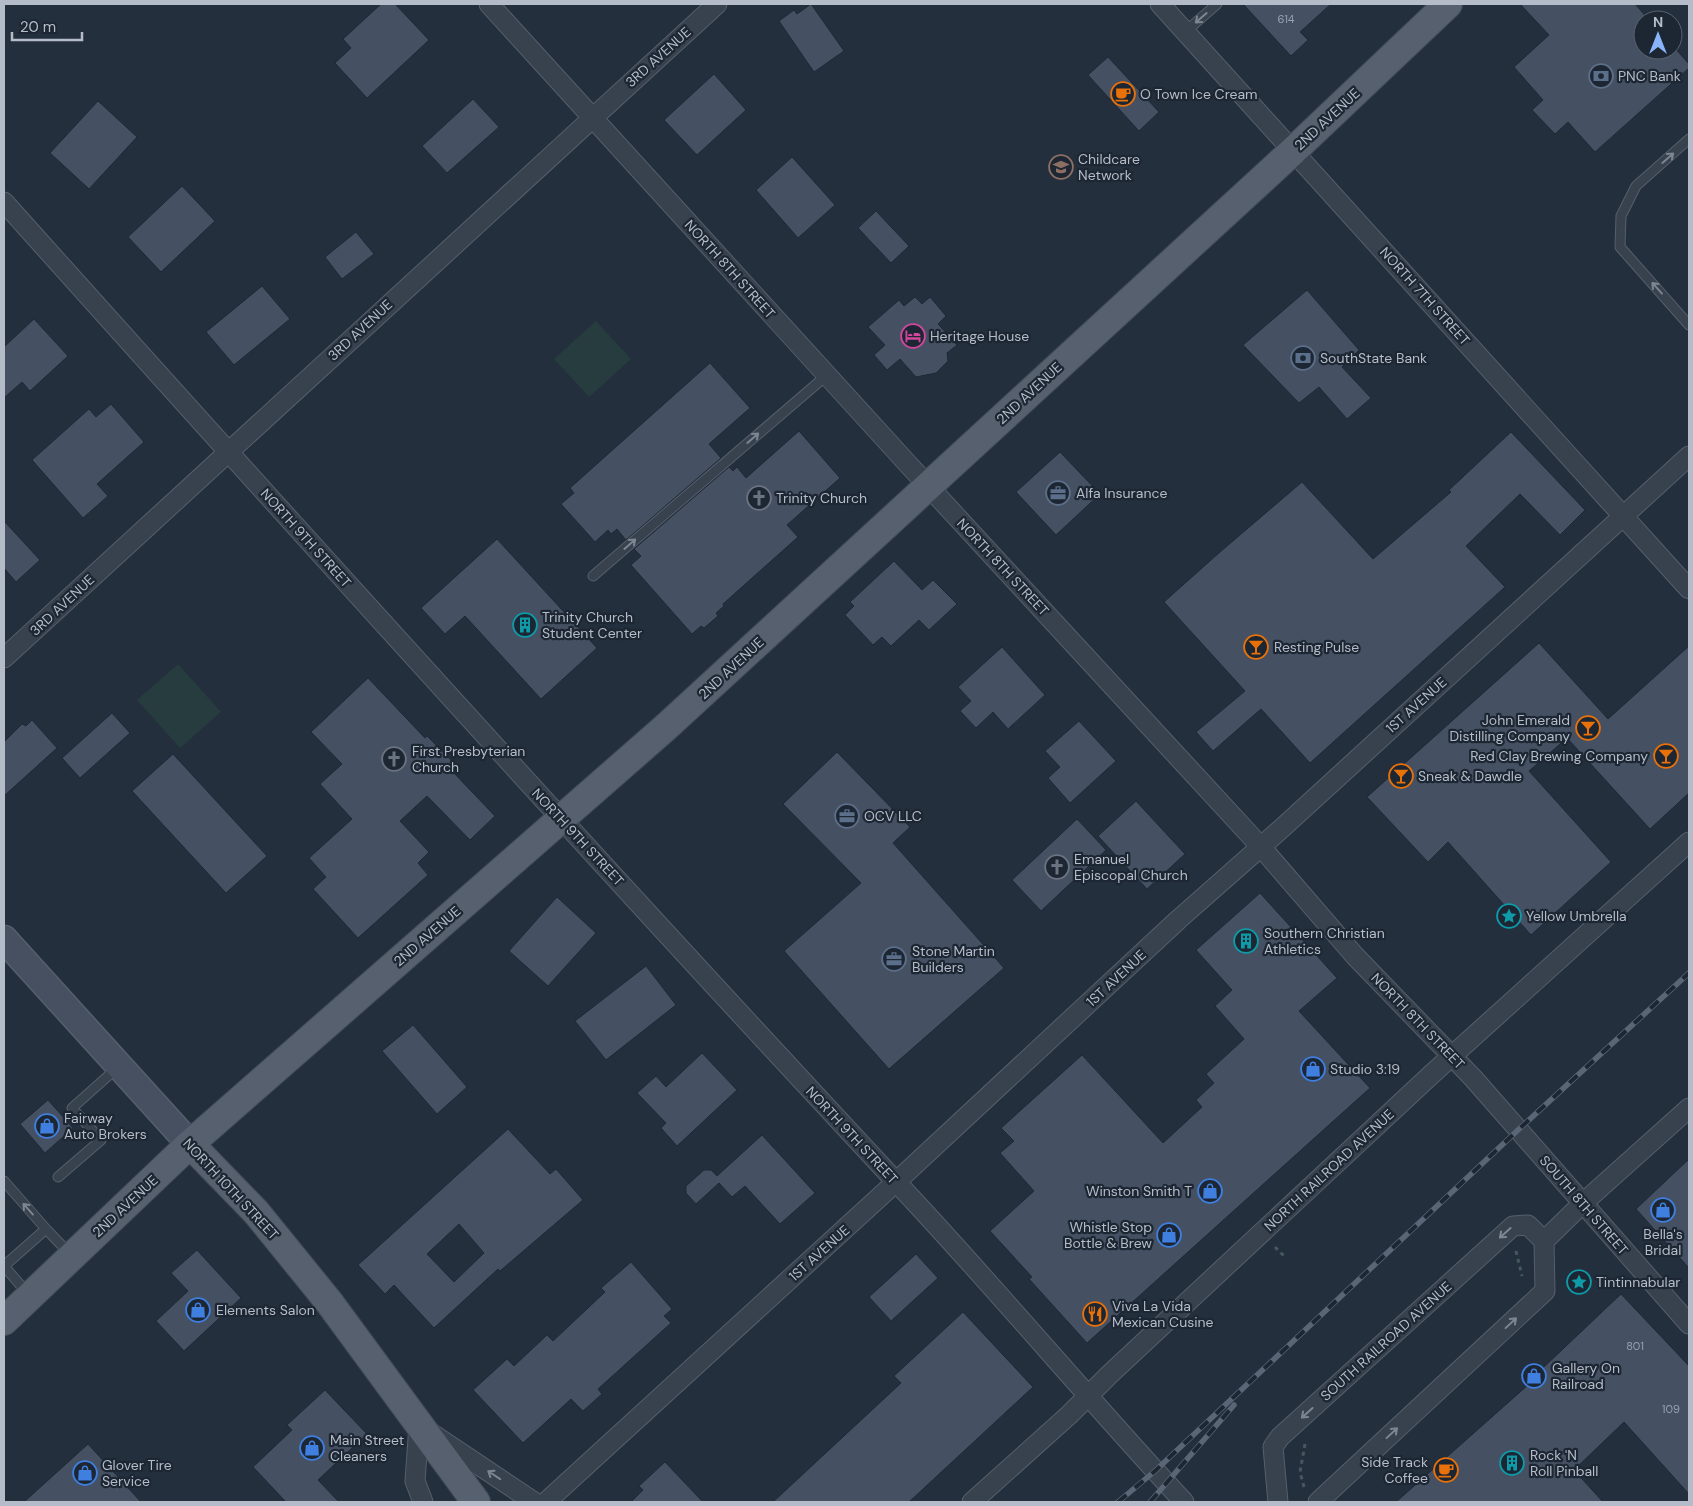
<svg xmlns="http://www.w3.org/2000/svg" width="1693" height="1506" font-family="'DM Sans',sans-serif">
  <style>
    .green { fill: #263c3f }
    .building { fill: #455162; stroke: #1f2835; fill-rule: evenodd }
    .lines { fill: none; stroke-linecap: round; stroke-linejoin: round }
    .lane-casing { stroke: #565f6c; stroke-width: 11 }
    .street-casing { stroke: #565f6c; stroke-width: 21 }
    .secondary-casing { stroke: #565f6c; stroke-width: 29 }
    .primary-casing { stroke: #414a57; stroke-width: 30 }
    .path { stroke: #44595c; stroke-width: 3; stroke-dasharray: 4 4; stroke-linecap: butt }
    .lane { stroke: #38414e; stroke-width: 9 }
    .street { stroke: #38414e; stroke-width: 19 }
    .secondary { stroke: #465061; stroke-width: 26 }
    .primary { stroke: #56606e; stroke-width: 28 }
    .rail-casing { stroke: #5a6575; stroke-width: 5.5 }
    .rail { stroke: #1d2633; stroke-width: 4; stroke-dasharray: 11; stroke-linecap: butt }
    .oneway { stroke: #7c8592 }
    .labels { text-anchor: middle; stroke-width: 4.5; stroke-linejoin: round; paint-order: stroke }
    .number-label { font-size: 11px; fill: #98a1af }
    .street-label { font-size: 14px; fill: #b4bcc9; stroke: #1d2633 }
    .poi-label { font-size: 14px; fill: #b4bcc9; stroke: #1d2633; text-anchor: start }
  </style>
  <rect width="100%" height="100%" fill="#242f3e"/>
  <path class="green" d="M596 321 631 359 589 397 554 359Z
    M178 664 221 712 180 748 137 700Z"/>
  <path class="building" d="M381 4H395L429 40 367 98 335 63 351 48 343 39Z
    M811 4 844 51 814 72 779 21 794 10 797 14Z
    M1243 4H1331L1300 32 1308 40 1291 56Z
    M1520 4H1635L1649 20H1643V50H1673V46L1689 64V68L1595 152 1568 122 1555 134 1532 110 1543 100 1514 67 1549 35Z
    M1108 57 1159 112 1139 131 1088 75Z
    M714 74 746 110 697 155 664 120Z
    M473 99 499 127 447 173 422 146Z
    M98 101 137 137 89 189 50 153Z
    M792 157 835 205 798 238 756 190Z
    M182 186 215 221 161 272 128 237Z
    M876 211 909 246 891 263 858 228Z
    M356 232 374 254 342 279 325 257Z
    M262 286 290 319 234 365 206 332Z
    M1307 290 1359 350 1342 367 1371 398 1347 419 1319 387 1299 403 1243 345Z
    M915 297 922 304 930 297 946 316 938 324 957 345 947 353 948 361 936 373 916 377 900 359 887 370 874 355 885 345 868 327 899 300 904 306Z
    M34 319 68 356 30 391 22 382 4 398V347Z
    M710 363 750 408 709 444 721 458 626 540 617 529 611 534 608 530 595 542 561 504 574 493 570 488Z
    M111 404 144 442 97 484 108 496 83 518 32 460 89 409 96 417Z
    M799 431 840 478 787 525 798 537 723 604 724 606 716 613 718 616 704 628 701 626 692 634 631 565 641 556 634 549 729 467 733 471 737 467 746 478Z
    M1511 432 1585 510 1560 535 1520 494 1466 546 1505 587 1310 763 1261 709 1213 751 1196 732 1245 691 1164 602 1220 552 1302 482 1373 559 1451 492 1449 490Z
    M1060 452 1100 494 1056 535 1016 492Z
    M4 521 40 560 16 582 4 568Z
    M497 539 597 648 541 699 465 616 445 634 421 608Z
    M894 561 922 590 933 580 957 604 929 630 919 620 891 646 882 637 873 645 845 615 854 606 850 602Z
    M1539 643 1608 719 1689 646V793L1650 829 1567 738 1529 771 1611 862 1531 935 1448 842 1428 862 1367 797Z
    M1002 647 1045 695 1008 729 993 712 976 728 960 711 971 701 958 687Z
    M368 678 425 738 427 736 457 766 452 771 495 816 470 840 427 796 400 821 429 852 418 863 428 875 358 938 313 889 326 877 309 858 352 819 320 784 342 764 311 732Z
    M112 713 130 733 80 778 62 758Z
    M32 720 57 748 4 796V742L22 724 26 726Z
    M1079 721 1116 761 1070 803 1048 778 1060 767 1045 751Z
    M837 752 910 827 893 843 1004 968 889 1069 784 951 861 883 783 804Z
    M173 754 267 856 226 893 132 791Z
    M1136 801 1185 854 1147 889 1098 836Z
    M1077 819 1106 850 1041 911 1012 880Z
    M1260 893 1337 978 1299 1011 1370 1088 1087 1343 1029 1279 1032 1277 990 1231 1034 1191 1000 1153 1014 1141 1001 1128 1082 1055 1163 1143 1202 1107 1196 1100 1214 1083 1206 1074 1244 1039 1215 1006 1232 990 1196 950Z
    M557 897 596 933 548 986 509 951Z
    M646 966 676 1005 606 1060 575 1021Z
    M413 1025 467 1087 437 1114 382 1051Z
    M702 1053 737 1090 677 1146 661 1128 666 1123 637 1093 656 1076 666 1087Z
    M48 1100 73 1128 45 1153 20 1124Z
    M508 1129 550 1174 556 1169 583 1200 500 1271 498 1269 434 1328 394 1285 385 1294 358 1265ZM459 1224 484 1253 454 1282 427 1254Z
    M762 1135 815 1193 780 1224 745 1186 732 1197 719 1183 696 1204 686 1193V1186L704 1170H711L717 1176Z
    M1689 1159V1268L1636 1209Z
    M197 1250 241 1298 184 1351 156 1321 188 1291 171 1273Z
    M916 1254 938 1278 891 1321 869 1297Z
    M631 1262 672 1309 664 1316 671 1323 598 1389 602 1394 583 1411 571 1399 523 1443 473 1390 507 1359 514 1366 547 1335 553 1341 605 1292 601 1288Z
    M1621 1294 1689 1366V1494L1624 1422 1574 1470 1603 1502H1396L1528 1385 1526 1384Z
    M963 1312 1033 1387 909 1502H773L901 1383 894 1376Z
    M325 1390 367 1434 318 1480 339 1502H286L253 1467 292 1430 287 1425Z
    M88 1444 141 1502H24Z
    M665 1462 703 1502H631L643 1490 639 1486Z"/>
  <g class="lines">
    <g class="lane-casing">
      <path id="lane" d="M1185 32 1217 4
        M1689 139 1636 186 1621 216 1620 247 1689 325
        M593 576 827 375
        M58 1177 101 1140 72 1108 117 1068
        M4 1181 46 1229 4 1266 28 1294
        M46 1229 70 1254"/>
    </g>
    <g class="street-casing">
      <path id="street" d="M489 4 907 463 1261 847 1355 956 1473 1078 1689 1324
        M1160 4 1689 589
        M4 202C304 537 606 871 913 1200 1005 1299 1092 1403 1184 1502
        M4 658 717 4
        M1544 1241 1583 1203 1689 1108
        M423 1502 415 1481 419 1425 534 1502
        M546 1502 896 1182 1179 919 1281 829 1689 456
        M972 1502 1069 1415 1110 1374 1433 1073 1689 842
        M1278 1502 1273 1447 1280 1437 1513 1226 1528 1225 1544 1241 1545 1291 1318 1502"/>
    </g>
    <g class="secondary-casing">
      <path id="secondary" d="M4 939 190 1144"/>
    </g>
    <g class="primary-casing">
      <path id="primary" d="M190 1144 256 1212 329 1302 476 1502
        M4 1321 190 1144 666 727 1293 151 1448 4"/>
    </g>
    <path class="path" d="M1275 1247 1285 1257
      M1516 1251 1522 1276
      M1304 1487 1300 1472 1305 1444"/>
    <use href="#lane" class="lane"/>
    <use href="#street" class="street"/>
    <use href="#secondary" class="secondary"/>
    <use href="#primary" class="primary"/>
    <g class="rail-casing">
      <path id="rail" d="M1118 1502 1155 1471 1518 1130 1689 973
        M1150 1502 1234 1405"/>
    </g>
    <use href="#rail" class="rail"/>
  </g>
  <defs><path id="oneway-shaft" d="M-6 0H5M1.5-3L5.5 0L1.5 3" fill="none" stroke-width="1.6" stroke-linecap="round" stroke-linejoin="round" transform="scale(1.25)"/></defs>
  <g class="oneway">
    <use href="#oneway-shaft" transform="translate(1201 18) rotate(139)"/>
    <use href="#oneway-shaft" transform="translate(1668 158) rotate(-41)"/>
    <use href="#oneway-shaft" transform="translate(1657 288) rotate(-132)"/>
    <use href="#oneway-shaft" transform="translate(753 438) rotate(-41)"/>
    <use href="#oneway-shaft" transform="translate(630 544) rotate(-41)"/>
    <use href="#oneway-shaft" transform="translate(28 1209) rotate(-132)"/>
    <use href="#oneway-shaft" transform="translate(1505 1233) rotate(138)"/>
    <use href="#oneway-shaft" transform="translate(1511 1323) rotate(-43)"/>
    <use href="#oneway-shaft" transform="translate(1307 1413) rotate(138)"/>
    <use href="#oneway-shaft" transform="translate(1392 1433) rotate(-43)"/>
    <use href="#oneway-shaft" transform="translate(494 1475) rotate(-146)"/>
  </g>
  <defs>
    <g id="bank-ring" transform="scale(1.25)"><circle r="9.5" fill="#1d2633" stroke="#5c6f8a" stroke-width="1.5"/><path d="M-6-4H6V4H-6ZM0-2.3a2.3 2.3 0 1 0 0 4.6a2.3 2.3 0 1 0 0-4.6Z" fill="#5c6f8a"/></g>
    <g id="cafe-ring" transform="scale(1.25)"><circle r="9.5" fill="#1d2633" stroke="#e8710a" stroke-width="1.5"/><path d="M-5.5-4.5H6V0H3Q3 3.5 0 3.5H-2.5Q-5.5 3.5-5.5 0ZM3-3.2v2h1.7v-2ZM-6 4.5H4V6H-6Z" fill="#e8710a"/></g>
    <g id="school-ring" transform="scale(1.25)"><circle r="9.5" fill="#1d2633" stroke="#8d6e63" stroke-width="1.5"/><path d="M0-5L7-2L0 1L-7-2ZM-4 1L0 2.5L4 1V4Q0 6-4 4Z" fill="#8d6e63"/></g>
    <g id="hotel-ring" transform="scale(1.25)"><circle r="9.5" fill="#1d2633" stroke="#d1479c" stroke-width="1.5"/><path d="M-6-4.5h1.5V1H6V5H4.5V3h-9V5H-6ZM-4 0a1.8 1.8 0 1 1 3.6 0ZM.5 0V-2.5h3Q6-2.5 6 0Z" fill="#d1479c"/></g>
    <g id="office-ring" transform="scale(1.25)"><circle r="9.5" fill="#1d2633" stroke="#5c6f8a" stroke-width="1.5"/><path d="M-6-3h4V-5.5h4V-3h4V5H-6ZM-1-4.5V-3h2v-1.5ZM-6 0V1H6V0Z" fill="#5c6f8a"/></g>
    <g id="church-ring" transform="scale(1.25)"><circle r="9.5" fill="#1d2633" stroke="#6b7280" stroke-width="1.5"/><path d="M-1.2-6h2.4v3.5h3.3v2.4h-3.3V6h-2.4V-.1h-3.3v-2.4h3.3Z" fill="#6b7280"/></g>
    <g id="building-ring" transform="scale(1.25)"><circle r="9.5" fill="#1d2633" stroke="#0f9aa8" stroke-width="1.5"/><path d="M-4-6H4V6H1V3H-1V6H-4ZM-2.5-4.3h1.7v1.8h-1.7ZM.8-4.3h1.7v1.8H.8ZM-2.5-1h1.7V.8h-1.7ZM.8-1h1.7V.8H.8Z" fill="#0f9aa8"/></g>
    <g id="bar-ring" transform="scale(1.25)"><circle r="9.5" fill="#1d2633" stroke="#e8710a" stroke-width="1.5"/><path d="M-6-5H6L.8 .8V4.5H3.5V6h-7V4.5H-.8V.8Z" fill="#e8710a"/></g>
    <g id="sight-ring" transform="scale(1.25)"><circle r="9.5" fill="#1d2633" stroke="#0f9aa8" stroke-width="1.5"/><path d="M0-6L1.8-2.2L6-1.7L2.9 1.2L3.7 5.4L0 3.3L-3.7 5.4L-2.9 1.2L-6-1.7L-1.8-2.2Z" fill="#0f9aa8"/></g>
    <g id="shop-ring" transform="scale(1.25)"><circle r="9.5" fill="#1d2633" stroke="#3f7fe0" stroke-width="1.5"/><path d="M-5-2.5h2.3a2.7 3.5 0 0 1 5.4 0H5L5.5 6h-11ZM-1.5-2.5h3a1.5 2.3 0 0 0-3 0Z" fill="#3f7fe0"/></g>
    <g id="restaurant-ring" transform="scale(1.25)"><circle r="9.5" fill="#1d2633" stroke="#e8710a" stroke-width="1.5"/><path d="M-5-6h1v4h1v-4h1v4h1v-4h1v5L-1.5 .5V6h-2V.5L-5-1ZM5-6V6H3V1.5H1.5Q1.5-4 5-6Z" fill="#e8710a"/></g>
  </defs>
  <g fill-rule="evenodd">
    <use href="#bank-ring" x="1601" y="76"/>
    <use href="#cafe-ring" x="1123" y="94"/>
    <use href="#school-ring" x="1061" y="167"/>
    <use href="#hotel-ring" x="913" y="336"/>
    <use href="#bank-ring" x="1303" y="358"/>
    <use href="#office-ring" x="1058" y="493"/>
    <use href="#church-ring" x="759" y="498"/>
    <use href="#building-ring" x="525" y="625"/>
    <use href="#bar-ring" x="1256" y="647"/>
    <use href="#bar-ring" x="1588" y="728"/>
    <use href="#bar-ring" x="1666" y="756"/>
    <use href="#church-ring" x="394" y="759"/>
    <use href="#bar-ring" x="1401" y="776"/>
    <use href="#office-ring" x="847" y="816"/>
    <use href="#church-ring" x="1057" y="867"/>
    <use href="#sight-ring" x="1509" y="916"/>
    <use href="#building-ring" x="1246" y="941"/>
    <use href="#office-ring" x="894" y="959"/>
    <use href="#shop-ring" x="1313" y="1069"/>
    <use href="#shop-ring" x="47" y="1126"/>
    <use href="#shop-ring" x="1210" y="1191"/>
    <use href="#shop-ring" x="1663" y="1210"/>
    <use href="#shop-ring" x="1169" y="1235"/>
    <use href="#sight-ring" x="1579" y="1282"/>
    <use href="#shop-ring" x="198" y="1310"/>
    <use href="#restaurant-ring" x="1095" y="1314"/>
    <use href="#shop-ring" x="1534" y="1376"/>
    <use href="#shop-ring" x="312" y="1448"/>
    <use href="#building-ring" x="1512" y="1463"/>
    <use href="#cafe-ring" x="1446" y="1470"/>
    <use href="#shop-ring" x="85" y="1473"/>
  </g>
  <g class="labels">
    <g class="number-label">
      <text x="1286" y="23">614</text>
      <text x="1635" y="1350">801</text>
      <text x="1671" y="1413">109</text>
    </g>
    <g class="street-label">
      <text transform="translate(658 57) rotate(-42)" y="5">3RD AVENUE</text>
      <text transform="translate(1327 119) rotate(-43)" y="5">2ND AVENUE</text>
      <text transform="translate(730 269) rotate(48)" y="5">NORTH 8TH STREET</text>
      <text transform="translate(1425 296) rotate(48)" y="5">NORTH 7TH STREET</text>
      <text transform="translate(360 330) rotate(-43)" y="5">3RD AVENUE</text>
      <text transform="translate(1029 393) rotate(-43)" y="5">2ND AVENUE</text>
      <text transform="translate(306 538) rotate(48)" y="5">NORTH 9TH STREET</text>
      <text transform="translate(1003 567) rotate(47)" y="5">NORTH 8TH STREET</text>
      <text transform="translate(62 605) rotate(-43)" y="5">3RD AVENUE</text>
      <text transform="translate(731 668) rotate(-43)" y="5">2ND AVENUE</text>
      <text transform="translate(1416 705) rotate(-42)" y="5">1ST AVENUE</text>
      <text transform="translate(578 837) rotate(47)" y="5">NORTH 9TH STREET</text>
      <text transform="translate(427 936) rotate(-41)" y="5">2ND AVENUE</text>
      <text transform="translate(1116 978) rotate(-43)" y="5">1ST AVENUE</text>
      <text transform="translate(1418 1021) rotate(46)" y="5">NORTH 8TH STREET</text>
      <text transform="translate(852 1135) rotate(47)" y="5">NORTH 9TH STREET</text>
      <text transform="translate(1329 1170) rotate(-43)" y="5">NORTH RAILROAD AVENUE</text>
      <text transform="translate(231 1189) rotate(47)" y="5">NORTH 10TH STREET</text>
      <text transform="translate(1584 1205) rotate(49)" y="5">SOUTH 8TH STREET</text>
      <text transform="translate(125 1206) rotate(-43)" y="5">2ND AVENUE</text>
      <text transform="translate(819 1253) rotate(-42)" y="5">1ST AVENUE</text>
      <text transform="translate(1386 1341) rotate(-42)" y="5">SOUTH RAILROAD AVENUE</text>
    </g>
    <g class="poi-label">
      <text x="1618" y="81">PNC Bank</text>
      <text x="1140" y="99">O Town Ice Cream</text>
      <text x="1078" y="164">Childcare<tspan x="1078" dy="16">Network</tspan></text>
      <text x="930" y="341">Heritage House</text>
      <text x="1320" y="363">SouthState Bank</text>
      <text x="1076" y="498">Alfa Insurance</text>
      <text x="776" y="503">Trinity Church</text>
      <text x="542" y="622">Trinity Church<tspan x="542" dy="16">Student Center</tspan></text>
      <text x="1274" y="652">Resting Pulse</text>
      <text x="1570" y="725" text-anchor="end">John Emerald<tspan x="1570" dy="16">Distilling Company</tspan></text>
      <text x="412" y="756">First Presbyterian<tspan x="412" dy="16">Church</tspan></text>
      <text x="1648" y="761" text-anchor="end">Red Clay Brewing Company</text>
      <text x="1418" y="781">Sneak &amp; Dawdle</text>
      <text x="864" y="821">OCV LLC</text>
      <text x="1074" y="864">Emanuel<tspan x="1074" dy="16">Episcopal Church</tspan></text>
      <text x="1526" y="921">Yellow Umbrella</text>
      <text x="1264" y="938">Southern Christian<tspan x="1264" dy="16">Athletics</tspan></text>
      <text x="912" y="956">Stone Martin<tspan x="912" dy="16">Builders</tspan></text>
      <text x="1330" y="1074">Studio 3:19</text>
      <text x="64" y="1123">Fairway<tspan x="64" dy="16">Auto Brokers</tspan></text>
      <text x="1192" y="1196" text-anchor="end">Winston Smith T</text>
      <text x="1152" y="1232" text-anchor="end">Whistle Stop<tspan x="1152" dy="16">Bottle &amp; Brew</tspan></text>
      <text x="1663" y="1239" text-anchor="middle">Bella's<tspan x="1663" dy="16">Bridal</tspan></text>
      <text x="1596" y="1287">Tintinnabular</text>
      <text x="1112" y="1311">Viva La Vida<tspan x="1112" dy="16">Mexican Cusine</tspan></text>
      <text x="216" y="1315">Elements Salon</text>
      <text x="1552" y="1373">Gallery On<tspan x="1552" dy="16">Railroad</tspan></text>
      <text x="330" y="1445">Main Street<tspan x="330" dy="16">Cleaners</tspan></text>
      <text x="1530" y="1460">Rock 'N<tspan x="1530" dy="16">Roll Pinball</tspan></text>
      <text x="1428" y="1467" text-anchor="end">Side Track<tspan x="1428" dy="16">Coffee</tspan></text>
      <text x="102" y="1470">Glover Tire<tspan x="102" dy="16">Service</tspan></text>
    </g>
  </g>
  <rect width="1693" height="1506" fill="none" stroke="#b4bcc9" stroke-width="10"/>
  <g transform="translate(1658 35)"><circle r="24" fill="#1d2633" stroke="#59626f"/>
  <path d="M0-4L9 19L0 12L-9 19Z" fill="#8ab4f8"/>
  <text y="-8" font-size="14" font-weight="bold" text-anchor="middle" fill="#b4bcc9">N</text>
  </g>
  <path d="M12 32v8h70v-8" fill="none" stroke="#b4bcc9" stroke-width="2.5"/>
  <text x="20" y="32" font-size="15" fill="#b4bcc9" stroke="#1d2633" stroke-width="4" paint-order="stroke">20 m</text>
</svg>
